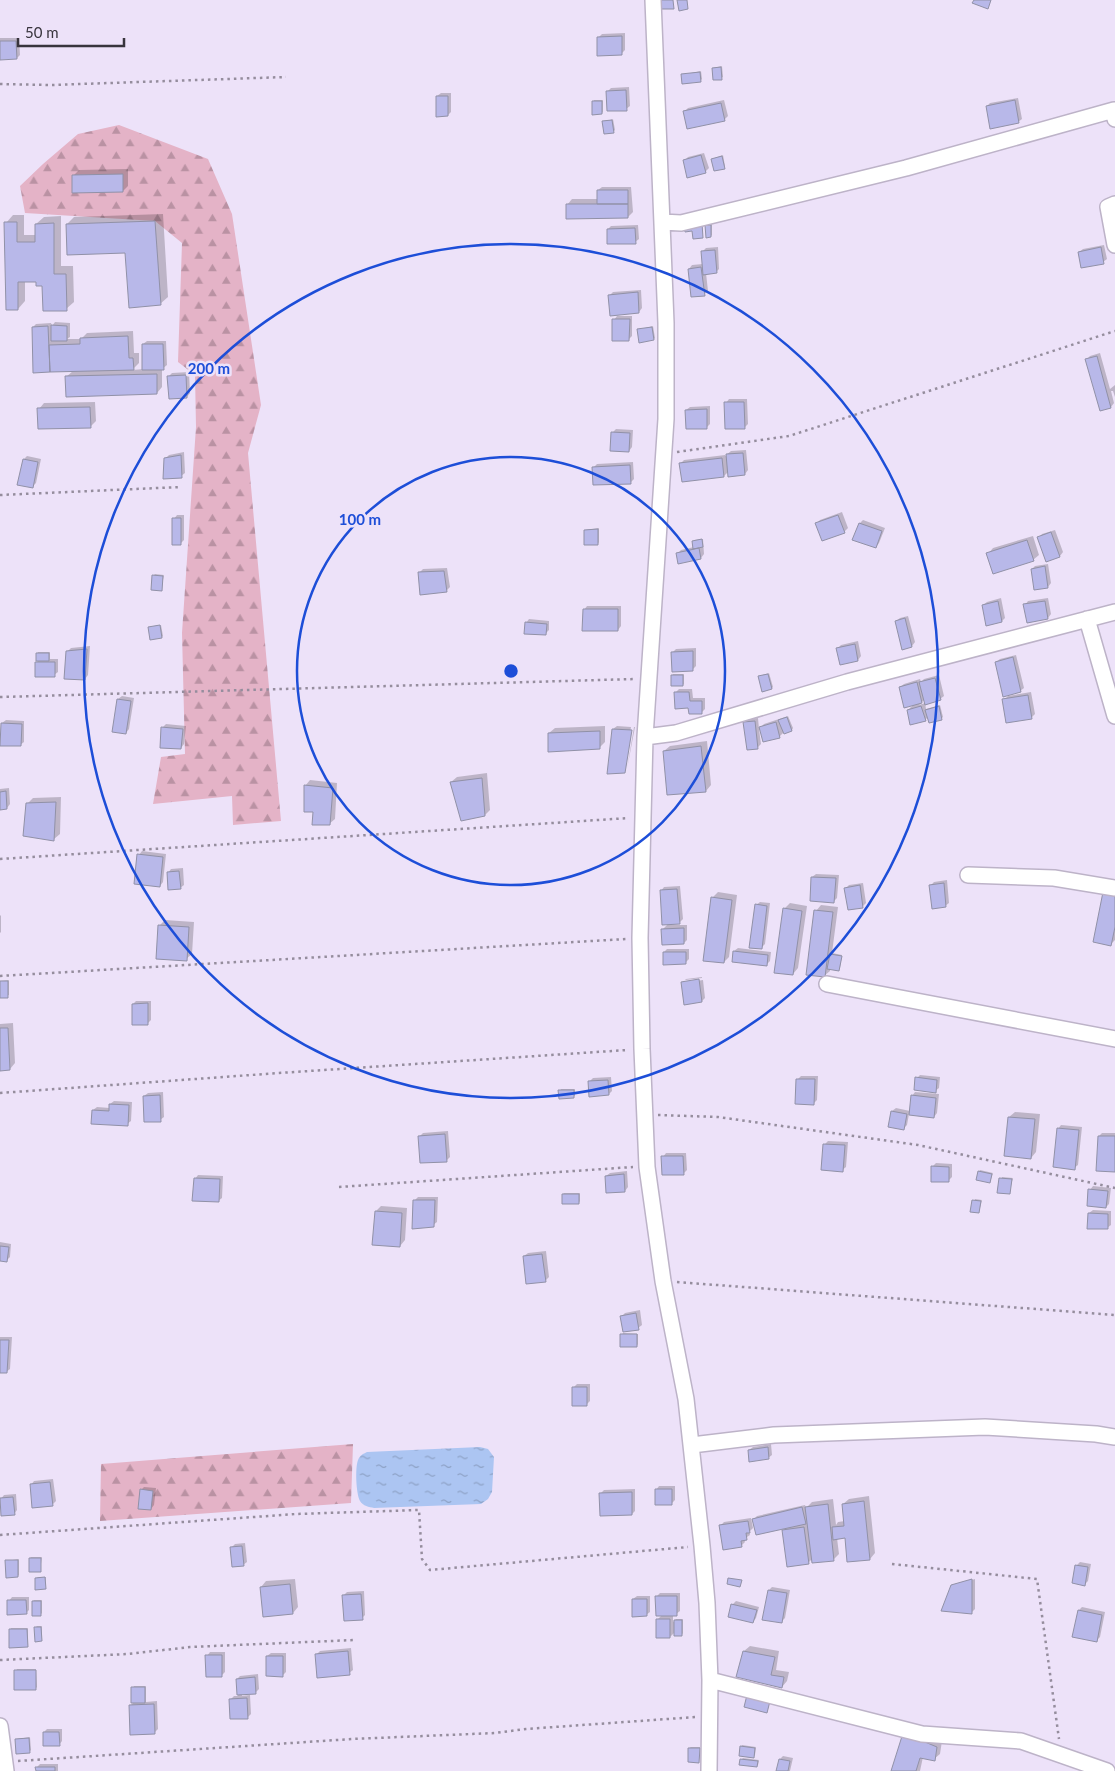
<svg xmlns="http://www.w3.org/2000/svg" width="1115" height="1771" font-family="Lato,sans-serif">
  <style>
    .forest { fill: url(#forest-firs) }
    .water { fill: url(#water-ripples) }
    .shadow { fill: #0003 }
    .building { fill: #b8b8e9; stroke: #9191a7 }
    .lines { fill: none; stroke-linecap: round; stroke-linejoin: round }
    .minor-casing { stroke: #bdb3c8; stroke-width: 18 }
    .path { stroke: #958d9d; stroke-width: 2.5; stroke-dasharray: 2.5 4; stroke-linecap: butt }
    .minor { stroke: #fff; stroke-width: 15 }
    .ring { fill: none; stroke: #1d4ed8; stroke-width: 2.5 }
    .centre { fill: #1d4ed8; stroke: #ede2f9; stroke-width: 2.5 }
    .ring-label { font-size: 15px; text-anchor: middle; font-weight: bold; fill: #1d4ed8; stroke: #ede2f9; stroke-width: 5; stroke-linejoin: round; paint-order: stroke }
  </style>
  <defs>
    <pattern id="forest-firs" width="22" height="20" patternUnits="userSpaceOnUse" patternTransform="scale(1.25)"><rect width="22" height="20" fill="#e4b3c7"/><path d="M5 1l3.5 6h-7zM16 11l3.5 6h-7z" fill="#ba92a3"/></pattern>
    <pattern id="water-ripples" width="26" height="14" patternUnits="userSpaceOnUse" patternTransform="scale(1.25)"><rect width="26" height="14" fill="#acc5f2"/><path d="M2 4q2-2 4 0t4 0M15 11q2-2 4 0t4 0" fill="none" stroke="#8da1c5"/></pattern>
  </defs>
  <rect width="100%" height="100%" fill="#ede2f9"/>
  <path class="forest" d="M119 125 208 159 232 214 261 405 248 453 281 821 233 825 232 796 153 804 161 757 185 754 182 633 196 427 195 375 178 362 182 243 155 221 25 213 20 186 43 164 78 134Z
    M353 1444 351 1503 100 1521 101 1464Z"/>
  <path class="water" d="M480 1447 488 1449 494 1457 492 1492 488 1499 481 1504 374 1508C369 1507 363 1506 360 1501 356 1493 355 1468 358 1460 360 1455 363 1454 367 1452Z"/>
  <path class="shadow" d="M625 33V50L622 53 598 38 602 34Z
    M0 38H19L20 55 17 58 0 59Z
    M722 66 723 77 721 78 713 68Z
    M701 71 702 79 700 81 682 75Z
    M629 87 630 106 626 109 608 91 611 88Z
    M441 93H451V112L448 115 437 96Z
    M1018 98 1022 119 1018 122 987 106 990 103Z
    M594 100H603V112L602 113 593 102Z
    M724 100 728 116 724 120 684 112 688 108Z
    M613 119 615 130 613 132 604 122Z
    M704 153 709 168 705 172 684 161 688 157Z
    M723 155 725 166 724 167 712 159Z
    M128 169V186L123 191 73 176 79 170Z
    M602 187H631L633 212 628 217 567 205 572 199H598V190Z
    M163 214 168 297 160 304 126 252 67 224 74 217Z
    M13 215H24V235H36V224L44 217 61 216V266H73L74 302 66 309 44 285 37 281H25V301L18 309 6 223Z
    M708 224H712V235L711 236 706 226Z
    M638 225 639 239 635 242 608 229 611 226Z
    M1104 245 1107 259 1103 262 1079 252 1083 249Z
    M718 247 719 269 716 272 706 273 708 291 704 294 689 269 692 265 703 264V251L706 248Z
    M641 290 642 308 639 312 609 296 613 292Z
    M617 316H632V336L628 340 614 320Z
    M55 322 70 323V337L67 339H81L87 333 133 331 134 353H139V363L132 370 144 369 143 344 147 341H166L167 365 162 369V387L157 393 66 377 73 371 34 372 33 327 36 324 51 323 52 326Z
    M653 326 655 338 654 339 638 330Z
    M1100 353 1110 389 1115 385V397L1113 391H1111L1114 403 1111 407 1087 359 1090 356Z
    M189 372 190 393 187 397 169 376 172 373Z
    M729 399H747L748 424 744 428 726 403Z
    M95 402 96 421 90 427 39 409 44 403Z
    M710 406V424L707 427 686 410 690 407Z
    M616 429 633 430 632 447 629 451 613 432Z
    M746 450 748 470 745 474 729 471 724 476 681 463 684 460 725 455V456L731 451Z
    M184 452 185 473 181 476 165 459 169 455Z
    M27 456 41 459 36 483 32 487 24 459Z
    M633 462 634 479 631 482 594 467 597 464Z
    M842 512 848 528 844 532 817 523 820 520Z
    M177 515H184V540L180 544 174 519Z
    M863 520 885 528 879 543 876 547 860 523Z
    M599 528V542L598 544 585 530Z
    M1055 530 1063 552 1060 556 1047 560 1039 538 1042 534Z
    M1033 536 1039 555 1033 560 988 554 993 548Z
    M703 539 704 554 701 558 678 553 681 550 694 547 693 542 694 540Z
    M1048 564 1051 583 1048 587 1032 569 1035 566Z
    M447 568 450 587 447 590 421 593 420 572 423 569Z
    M155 574 164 575 161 590 153 576Z
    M1001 598 1005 618 1002 621 983 605 987 602Z
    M1048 598 1051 614 1048 618 1025 605 1028 601Z
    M587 606H621V626L618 630 584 610Z
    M908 616 915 642 912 646 896 621 900 618Z
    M529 619 549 621V630L545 634 526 623Z
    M161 625 163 636 162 637 150 628Z
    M858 641 861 656 858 660 838 648 841 645Z
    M90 646 88 675 85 679 67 652 71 648Z
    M696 648V666L693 669 672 653 676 649Z
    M38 652H50V659H58V672L54 675 36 663 39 660 37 654Z
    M1016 655 1024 688 1020 691 996 662 1000 659Z
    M769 673 773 687 772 688 759 676Z
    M673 674H684V684L683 685 672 676Z
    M939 675 944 696 940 699H925L919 705 925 703 926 709 940 705 943 717 942 718 928 717 925 720 908 710 914 704 900 687 904 684 920 679 921 682 924 679Z
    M679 689H692L693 698H705V709L702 712 690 707 675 693Z
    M1031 692 1035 714 1031 718 1004 700 1008 696Z
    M122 696 134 698 129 729 126 733 113 731 118 699Z
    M788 716 793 728 792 730 784 732 779 737 759 729 761 744 758 747 748 749 744 723 748 719 758 718 759 729 764 724Z
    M6 720 24 721V742L20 745 2 723Z
    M166 724 186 726 184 744 181 748 162 728Z
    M605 726V742L599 748 549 733 555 728Z
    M617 726 631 727 624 770H626L625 771 613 729Z
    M634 727H635L627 769Z
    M707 741 711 785 706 791 664 751 670 746Z
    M487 773 490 810 485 815 451 782 457 777Z
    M310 780 337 783 335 819 329 824 314 811 305 786Z
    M9 788 10 804 7 808 0 809V789Z
    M61 797 60 834 54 839 27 804 33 798Z
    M142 851 166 854 163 882 160 886 139 855Z
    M183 868 184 885 180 888 168 873 171 869Z
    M816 874 839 875 837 898 834 901 812 877Z
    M947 880 949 903 945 906 931 885 934 882Z
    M863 883 866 903 862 907 846 888 849 885Z
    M680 886 683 919 679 923H672V925H687V940L684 943 663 929 668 924 661 891 664 887Z
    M1115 888V940L1111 944Z
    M718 892 737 895 729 957 724 962 712 898Z
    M760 902 770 903 765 944 761 948 756 905Z
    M790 903 807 906 798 968 793 974 784 909Z
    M821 905 838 907 832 953 842 955 840 968 839 969 830 968V971L824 976 816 911Z
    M1 915V932L0 933V916Z
    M165 920 194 922 192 954 186 959 159 926Z
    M738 948 771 952 770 961 767 964 734 951Z
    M667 949H689V959L685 963 664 952Z
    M702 977V978L685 980 686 979Z
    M9 980V995L0 997V981Z
    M703 980 705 998 702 1001 682 983 684 981V983Z
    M136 1001H151V1020L148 1023 133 1004Z
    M13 1023 15 1063 10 1069 0 1070V1024Z
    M920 1075 940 1077 939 1088 935 1091 917 1078Z
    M801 1076H818L817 1100 813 1104 798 1079Z
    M611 1077 612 1091 609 1094 589 1082 593 1078Z
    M561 1089H575V1096L573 1097 560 1091Z
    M163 1092 164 1117 160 1120 144 1096 148 1093Z
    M915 1092 939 1094 937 1113 934 1117 909 1114 907 1125 903 1129 892 1111 896 1108 910 1111 912 1096Z
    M114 1101 132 1102 131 1121 127 1124 93 1110 97 1107 110 1108V1104Z
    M1015 1112 1040 1114 1036 1152 1031 1158 1009 1117Z
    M1061 1125 1082 1127 1078 1165 1074 1168 1058 1129Z
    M448 1131 450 1157 446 1161 419 1137 423 1133Z
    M1102 1133H1115V1171L1099 1136Z
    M828 1141 848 1142 846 1167 842 1170 825 1144Z
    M666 1153H686L687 1170 683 1174 663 1157Z
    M936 1163 952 1164V1177L948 1181 932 1167Z
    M980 1170 993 1173 990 1182 979 1172Z
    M627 1171 628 1187 625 1191 606 1176 610 1173Z
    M198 1175 223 1176 222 1198 218 1201 195 1179Z
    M1002 1177 1013 1178 1009 1193 999 1191Z
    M1093 1186 1111 1188 1109 1204 1106 1207 1090 1190Z
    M564 1193H580V1201L579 1203 563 1194Z
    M418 1197H438L437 1222 433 1225 414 1201Z
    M975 1199 982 1200 979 1212 972 1211Z
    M381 1206 407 1208 405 1240 400 1246 376 1211Z
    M1093 1210 1111 1211V1225L1107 1228 1089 1213Z
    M0 1242 11 1244 10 1257 6 1261 0 1260Z
    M546 1251 549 1277 545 1281 524 1256 528 1253Z
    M640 1310 642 1325 638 1328 622 1316 625 1313Z
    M623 1333 638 1334V1344L637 1346 622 1335Z
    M0 1337H12L10 1369 6 1372H0Z
    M577 1384H590V1401L586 1405 573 1388Z
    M771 1444 772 1455 768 1458 749 1450 753 1447Z
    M53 1479 56 1501 52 1505 31 1485 34 1481Z
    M659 1486H675V1500L672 1503 656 1490Z
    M144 1487 156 1488 154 1505 151 1509 141 1490Z
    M635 1489V1511L632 1514 601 1493 604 1490Z
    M16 1494 17 1510 14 1514 1 1499 4 1495Z
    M869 1496 875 1553 870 1559 846 1537 837 1538 839 1554 833 1560 812 1559 808 1563 783 1531 787 1527 754 1519 757 1516 805 1505 806 1508 812 1502 833 1499 836 1525 838 1522 845 1521 843 1504 849 1499Z
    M751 1518 753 1528 749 1532 750 1535 744 1539 745 1542 741 1546 721 1525 724 1522Z
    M245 1543 247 1562 243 1565 232 1547 235 1544Z
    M31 1557H42L40 1571 30 1558Z
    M19 1559V1575L18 1576 6 1561Z
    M1080 1562 1091 1564 1088 1581 1085 1584 1076 1566Z
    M38 1577H46L45 1588 37 1578Z
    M295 1579 298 1607 293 1613 261 1587 266 1581Z
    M975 1579V1609L971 1613 952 1586Z
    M772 1587 790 1590 785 1618 781 1622 769 1590Z
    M364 1591 365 1615 362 1618 343 1596 347 1592Z
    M660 1593H680V1611L676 1614H673V1622L676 1619H683V1633L682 1635 675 1632 670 1637 657 1620 662 1615 657 1596Z
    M637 1596H650V1612L646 1615 633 1599Z
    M12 1597H29V1610L26 1613 9 1601Z
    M34 1600H42V1613L40 1615 33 1601Z
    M736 1601 759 1607 756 1618 753 1622 732 1605Z
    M1082 1607 1105 1612 1100 1637 1096 1641 1079 1610Z
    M37 1626H42V1639L41 1640 35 1628Z
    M11 1628H28V1645L27 1646 10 1630Z
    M750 1646 779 1651 776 1670 789 1672 787 1681 782 1687 737 1676 744 1651Z
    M351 1648 353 1670 349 1673 316 1655 320 1651Z
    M210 1652H225V1672L222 1675 207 1656Z
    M271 1653H286V1672L283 1675 267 1656Z
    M17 1669H36L37 1687 35 1689 16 1671Z
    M258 1674 259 1689 256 1692 242 1693V1696L250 1695 251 1714 247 1718 231 1699 234 1696H238L237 1679 240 1676Z
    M134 1686H146V1702L157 1701 158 1729 154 1733 130 1706 133 1703V1688Z
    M47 1729H62V1741L59 1745 44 1732Z
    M904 1733 942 1741 940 1754 934 1759 923 1757 920 1771H892Z
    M30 1737 31 1750 30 1751 17 1739Z
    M742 1745 756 1747 755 1755 753 1757 741 1747Z
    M691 1747H700L699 1761 689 1748Z
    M783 1756 793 1758 790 1771H777L780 1759Z
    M743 1758 759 1760 758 1765 757 1766 741 1760Z
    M40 1764H58V1771H37V1767Z"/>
  <path class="building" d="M661 0H673L674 9H661Z
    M677 0H687L688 9 679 11Z
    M974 0H991L988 9 972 3Z
    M622 36V55L597 56V37Z
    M0 41H16L17 59 0 60Z
    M721 67 722 80H713L712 68Z
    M700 72 701 82 682 84 681 74Z
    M626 90 627 111H607L606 91Z
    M436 96H448V116L436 117Z
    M1015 100 1019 123 990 129 986 106Z
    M592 101H602V114L592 115Z
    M721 103 725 121 687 129 683 111Z
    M612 120 614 133 604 134 602 121Z
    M701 155 706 173 687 178 683 160Z
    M722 156 725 169 714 171 711 159Z
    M123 174V192L72 193V175Z
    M597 190H628V204H597Z
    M566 204H628V218L566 219Z
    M155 221 161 305 129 308 125 253 67 255 66 224Z
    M4 222H17V242H35V224L54 223V274H66L67 311H43L42 286H36V282H18V310H6Z
    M702 223 703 238 693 239 692 231 685 232 684 225Z
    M705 225H711V237L706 238Z
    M635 228 636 244H607V229Z
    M1101 247 1104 264 1081 268 1078 252Z
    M715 250 717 273 703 275 701 251Z
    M701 267 705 296 691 297 688 269Z
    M638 292 639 313 610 316 608 295Z
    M612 319H630L629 341H612Z
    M51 325 67 326V341H51Z
    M48 326 50 372 33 373 32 327Z
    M652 327 654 340 639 343 637 329Z
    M128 336 129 358H133L134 370 50 372 49 345 80 344V338Z
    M142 344H163L164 370H142Z
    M1097 356 1111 408 1100 411 1085 359Z
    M157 374V394L66 397 65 376Z
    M186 375 187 398 169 399 167 376Z
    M724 402H744L745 429H725Z
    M90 407 91 428 38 429 37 408Z
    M707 409V429H686L685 410Z
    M611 432 630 433 629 452 610 451Z
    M743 453 745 475 728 477 726 454Z
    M181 455 182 478 163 479 164 458Z
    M722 458 724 477 682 482 679 463Z
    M23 459 38 462 33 488 17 485Z
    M630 465 631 484 593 485 592 467Z
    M838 515 845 533 822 541 815 523Z
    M172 518H181V545H172Z
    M859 523 882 531 876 548 852 540Z
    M598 529V545H584V530Z
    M1051 532 1060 557 1046 562 1037 537Z
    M702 539 703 547 693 549 692 541Z
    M1027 540 1034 561 993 574 986 553Z
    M699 548 701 559 678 564 676 553Z
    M1045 566 1048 588 1034 590 1031 569Z
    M444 571 447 592 420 595 418 572Z
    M152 575 163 576 162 591 151 590Z
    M998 601 1002 622 986 626 982 605Z
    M1045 601 1048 619 1027 623 1023 604Z
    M583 609H618V631H582Z
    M905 618 912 647 902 650 895 621Z
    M525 622 547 624 546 635 524 634Z
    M160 625 162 638 150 640 148 627Z
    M855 644 858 661 840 665 836 648Z
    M87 649 85 680 64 679 66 651Z
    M693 651V671L672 672 671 652Z
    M36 653H49V661H36Z
    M1013 657 1021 692 1003 697 995 662Z
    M35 662H55V677H35Z
    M768 674 772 689 762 692 758 676Z
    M671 675H683V686H671Z
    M935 678 941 700 925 705 919 682Z
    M917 682 922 703 904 708 899 687Z
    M674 692H689L690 701H702V714H689L688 708 675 709Z
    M1028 695 1032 719 1006 723 1002 699Z
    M117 699 131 701 126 734 112 732Z
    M921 706 926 721 910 725 907 710Z
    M939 706 942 720 929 723 925 710Z
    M787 717 792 731 784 734 778 720Z
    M755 721 758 749 747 750 743 722Z
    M776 722 780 738 763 742 759 727Z
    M1 723 22 724 21 746H0Z
    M161 727 183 729 181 749 160 748Z
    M612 729 632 730 625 773 607 774Z
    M600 731V749L548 752V733Z
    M701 746 706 792 667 795 663 751Z
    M482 778 485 816 461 821 450 782Z
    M304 785 333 788 330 825H312L313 812H304Z
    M6 791 7 809 0 810V792Z
    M56 802 54 841 23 836 26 803Z
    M137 854 163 857 160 887 134 884Z
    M179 871 181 889 168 890 167 872Z
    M811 877 836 878 834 903 810 901Z
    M944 883 946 907 932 909 929 885Z
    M860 885 863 908 848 910 844 888Z
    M677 889 680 924 662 925 660 890Z
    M1103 892 1115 894V927L1111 946 1093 942Z
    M711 897 732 900 724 963 703 961Z
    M755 904 767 906 762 949 749 948Z
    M783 908 802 911 793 975 774 973Z
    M814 910 833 912 825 977 806 975Z
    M158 925 189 927 187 961 156 959Z
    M684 928V944L662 945 661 929Z
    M733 951 768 955 767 966 732 962Z
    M663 952H686V964L663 965Z
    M830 954 842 956 839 971 827 969Z
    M699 979 702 1002 684 1005 681 982Z
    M0 981H8V998H0Z
    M148 1003V1025H132V1004Z
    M0 1028H8L10 1070 0 1071Z
    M915 1077 937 1080 936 1093 914 1090Z
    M796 1079H815L814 1105 795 1104Z
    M608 1080 609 1095 589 1097 588 1081Z
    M558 1090H574V1098L559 1099Z
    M160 1095 161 1122H144L143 1096Z
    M911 1095 936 1098 934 1118 909 1115Z
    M109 1104 129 1105 128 1126 91 1124 92 1110 109 1111Z
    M891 1111 907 1114 904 1130 888 1127Z
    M1008 1117 1035 1119 1031 1159 1004 1156Z
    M1057 1128 1079 1130 1075 1170 1053 1167Z
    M445 1134 447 1162 420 1163 418 1136Z
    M1098 1136H1115V1172L1096 1171Z
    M823 1144 845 1145 843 1172 821 1170Z
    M661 1156H683L684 1175H662Z
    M931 1166 949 1167V1182H931Z
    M978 1171 992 1174 990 1183 976 1180Z
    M624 1174 625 1192 606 1193 605 1176Z
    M194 1178 220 1179 219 1202 192 1201Z
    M999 1178 1012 1179 1010 1194 997 1193Z
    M1088 1189 1108 1191 1106 1208 1087 1206Z
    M562 1194H579V1204H562Z
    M413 1200H435L434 1227 412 1229Z
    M972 1200 981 1201 979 1213 970 1212Z
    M375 1211 402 1213 400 1247 372 1245Z
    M1088 1213 1108 1214V1229H1087Z
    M0 1246 9 1247 7 1262 0 1261Z
    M542 1254 546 1282 526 1284 523 1256Z
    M636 1313 639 1330 623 1332 620 1316Z
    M620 1334H637V1347H620Z
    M0 1340H9L7 1373H0Z
    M572 1387H587V1406H572Z
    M768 1447 769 1459 749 1462 748 1450Z
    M50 1482 53 1506 32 1508 30 1484Z
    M140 1489 153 1491 151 1510 138 1509Z
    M655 1489H672V1505H655Z
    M632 1492V1515L600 1516 599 1493Z
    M13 1497 15 1515 1 1516 0 1498Z
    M864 1501 870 1560 847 1562 845 1538 833 1540 832 1527 844 1526 842 1504Z
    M828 1504 834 1561 812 1563 805 1507Z
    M802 1507 806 1524 756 1535 752 1519Z
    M748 1521 750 1533H746L747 1540 741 1541 742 1547 723 1550 719 1525Z
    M804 1527 809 1564 787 1567 782 1530Z
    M242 1546 244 1566 232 1567 230 1547Z
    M29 1558H41V1572H29Z
    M5 1560H18V1577L6 1578Z
    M1075 1565 1088 1567 1085 1586 1072 1583Z
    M45 1577 46 1589 35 1590V1578Z
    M728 1578 742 1580 740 1587 727 1584Z
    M972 1579V1614L941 1611 951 1585Z
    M290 1584 293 1614 263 1617 260 1587Z
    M768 1590 787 1593 782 1623 762 1620Z
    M361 1594 363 1620 344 1621 342 1595Z
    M655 1596H677V1616H656Z
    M632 1599H647V1616L632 1617Z
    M7 1600H26L27 1614 7 1615Z
    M32 1601H41V1616H32Z
    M731 1604 757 1610 753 1623 728 1617Z
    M1078 1610 1102 1615 1097 1642 1072 1637Z
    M656 1619H670V1638H656Z
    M674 1620H682V1636H674Z
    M34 1627H41L42 1641 35 1642Z
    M9 1629H27L28 1647 9 1648Z
    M348 1651 350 1675 317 1678 315 1654Z
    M743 1651 775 1657 771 1675 784 1677 782 1688 736 1677Z
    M205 1655H222V1677H206Z
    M266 1656H283V1677L266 1676Z
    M14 1670H36V1690H14Z
    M255 1677 256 1694 237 1695 236 1679Z
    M131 1687H145V1703H131Z
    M747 1695 770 1701 767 1713 744 1707Z
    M247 1698 248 1719H230L229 1699Z
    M154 1704 155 1734 130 1735 129 1705Z
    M43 1732H59L60 1746H43Z
    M903 1733 937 1747 935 1761 920 1758 916 1771H891Z
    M29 1738 30 1753 16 1754 15 1739Z
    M740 1746 755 1748 754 1758 739 1756Z
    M688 1748H700L699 1763 688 1762Z
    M740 1759 758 1761 757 1767 739 1765Z
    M779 1759 790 1761 788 1771H776Z
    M35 1767H55V1771H36Z"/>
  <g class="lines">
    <g class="minor-casing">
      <path id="minor" d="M653 0 666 323V419L645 737 640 938 642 1049 647 1167 663 1281 686 1399 702 1546 707 1603 710 1680 709 1771
        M1115 204 1108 207 1115 245
        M662 222 681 223 906 168 1114 110 1115 119
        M1087 619 1115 716
        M645 737 676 733 847 682 1115 612
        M968 875 1054 878 1115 888
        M827 984 1115 1039
        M692 1445 774 1435 985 1427 1096 1434 1115 1437
        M710 1680 922 1734 1021 1741 1107 1771
        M0 1726 6 1771"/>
    </g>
    <path class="path" d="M0 84 51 85 286 77
      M677 452 789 436 1115 331
      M0 495 181 487
      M0 697 635 679
      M0 859 629 818
      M0 976 626 939
      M0 1093 279 1073 627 1050
      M658 1115 718 1117 918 1145 1115 1188
      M339 1187 633 1167
      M677 1282 1115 1315
      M0 1535 296 1514 419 1510 422 1559 430 1570 688 1547
      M892 1564 1037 1579 1059 1739
      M0 1660 128 1654 190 1647 354 1640
      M18 1761 352 1739 495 1733 526 1729 696 1717"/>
    <use href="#minor" class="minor"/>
  </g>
  <g class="ring">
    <circle cx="511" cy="671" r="214"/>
    <circle cx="511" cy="671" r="427"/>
  </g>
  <circle cx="511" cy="671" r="8" class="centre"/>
  <g class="ring-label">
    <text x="209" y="374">200 m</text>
    <text x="360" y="525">100 m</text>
  </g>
  <path d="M18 38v8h106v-8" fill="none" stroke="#38343d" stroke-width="2.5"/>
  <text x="25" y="38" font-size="15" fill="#38343d" stroke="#ede2f9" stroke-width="4" paint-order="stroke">50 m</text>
</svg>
